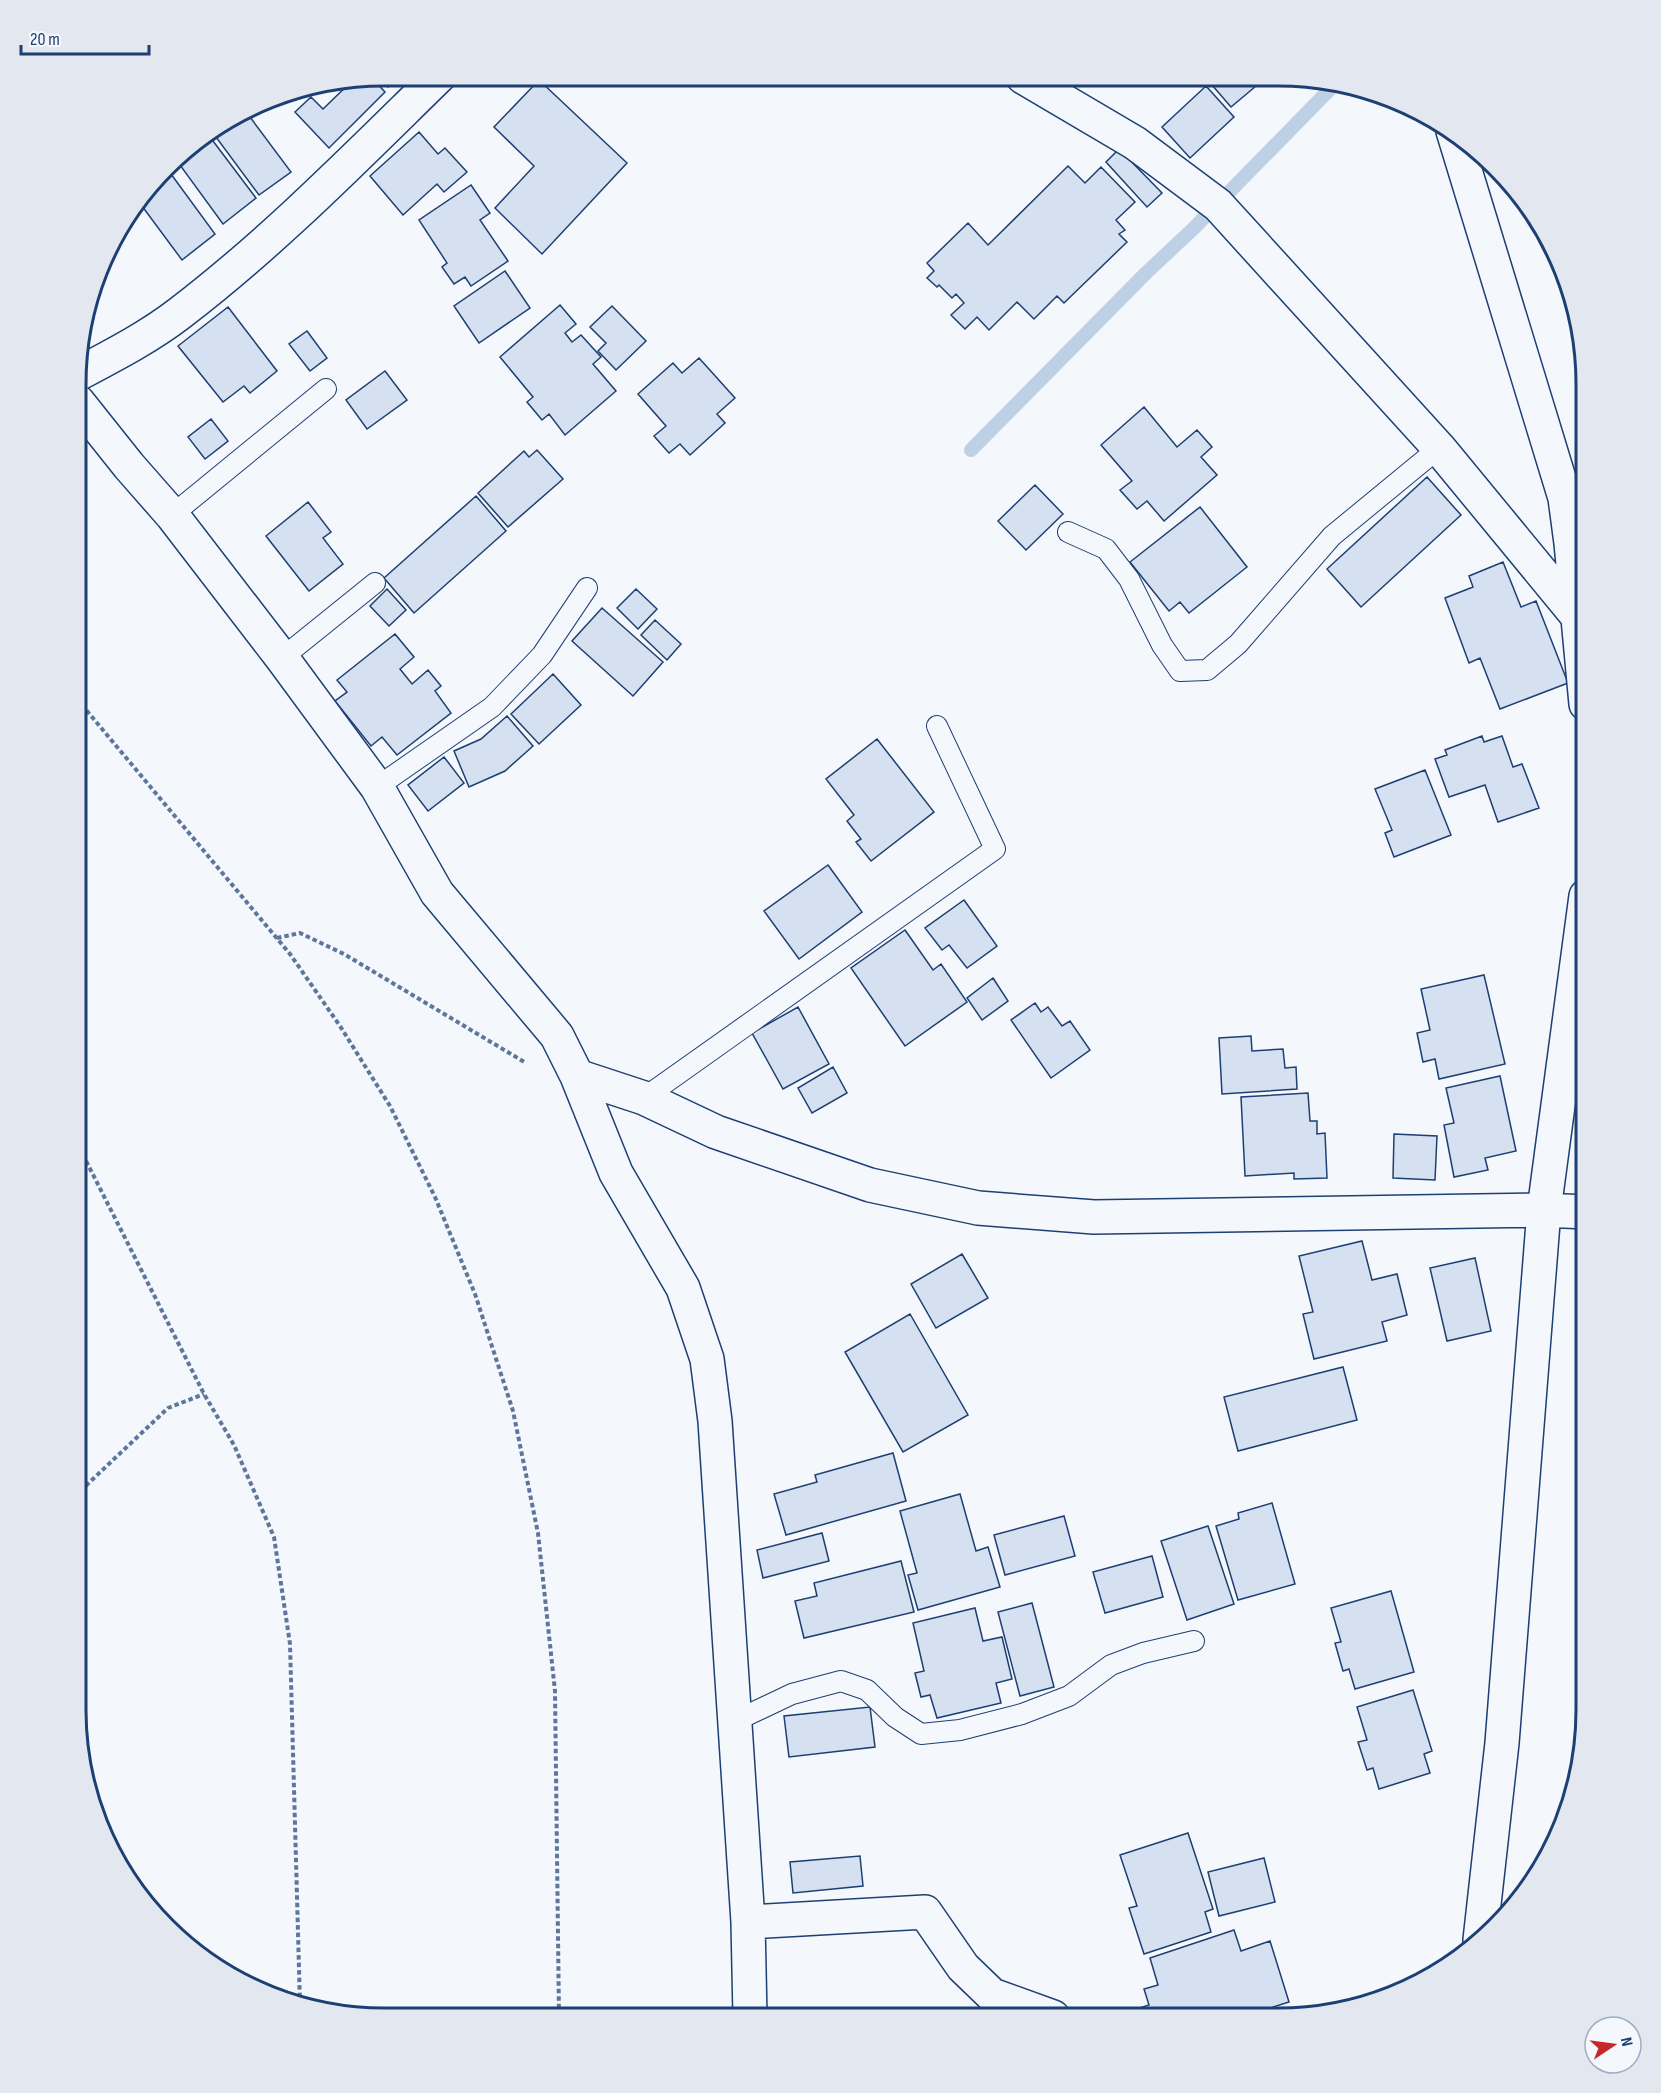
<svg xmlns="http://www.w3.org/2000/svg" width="1661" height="2093" font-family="'Sofia Sans Condensed',sans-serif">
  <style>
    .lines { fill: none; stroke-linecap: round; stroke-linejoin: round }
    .stream { stroke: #bed0e5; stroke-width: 14 }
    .building { fill: #d5e0f0; stroke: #1d3f73; stroke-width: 1.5 }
    .lane-casing { stroke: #1d3f73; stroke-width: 22 }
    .street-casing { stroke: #1d3f73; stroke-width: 36 }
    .secondary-casing { stroke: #1d3f73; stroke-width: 36 }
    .path { stroke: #5e769c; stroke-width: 4; stroke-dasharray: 4.5 3; stroke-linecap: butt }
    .lane { stroke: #f4f7fb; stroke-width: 20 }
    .street { stroke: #f4f7fb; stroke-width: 33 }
    .secondary { stroke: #f4f7fb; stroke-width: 33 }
    .rim { fill: none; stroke: #1d3f73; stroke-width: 3 }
  </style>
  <rect width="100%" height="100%" fill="#f4f7fb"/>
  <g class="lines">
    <path class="stream" d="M971 450 1146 273 1194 228 1336 83"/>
  </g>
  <path class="building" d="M400 75 388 87 378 76 384 75Z
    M371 77 385 92 329 148 295 112 311 97 323 109 353 80Z
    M1221 77 1259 78 1262 81 1231 107 1212 85Z
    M539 80 627 163 542 254 495 208 534 166 494 127Z
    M1206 86 1234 117 1190 158 1162 127Z
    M247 113 291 172 259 195 213 133Z
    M419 132 438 154 445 148 467 172 444 192 437 184 403 215 370 176Z
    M210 137 256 198 223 224 177 161Z
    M1119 149 1162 193 1147 207 1106 162Z
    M1068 166 1085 183 1101 167 1135 202 1116 220 1125 230 1119 234 1127 242 1064 303 1057 296 1034 319 1017 302 989 330 977 317 965 329 951 315 964 303 956 294 952 298 939 285 937 287 927 278 934 271 927 263 968 223 988 245Z
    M171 174 215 234 182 260 139 202 157 180 160 183Z
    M471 185 490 213 480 220 508 261 471 286 465 277 454 284 442 267 447 263 419 220Z
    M505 271 530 308 479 343 454 306Z
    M560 305 576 324 565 333 572 342 581 335 601 357 593 364 616 391 565 435 549 414 542 420 527 402 533 397 500 357Z
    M612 306 646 341 616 370 598 351 606 343 590 327Z
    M228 307 277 371 250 393 244 386 223 402 178 346Z
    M307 331 327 358 310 371 289 344Z
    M699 358 735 398 717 414 725 423 690 455 680 444 669 453 654 436 666 426 638 394 673 363 682 373Z
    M385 371 407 400 367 429 346 400Z
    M1144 407 1177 447 1197 430 1212 447 1201 457 1217 475 1164 521 1147 501 1137 509 1120 490 1132 481 1101 445Z
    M211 419 228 441 205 459 188 437Z
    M537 450 563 479 508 527 478 493 524 451 529 457Z
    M1427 477 1461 515 1361 607 1327 569Z
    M1035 485 1063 514 1026 550 998 521Z
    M476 496 506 531 414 613 384 578Z
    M308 502 331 532 323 538 343 564 309 591 266 536Z
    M1200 507 1247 567 1189 613 1180 602 1169 611 1130 562Z
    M1503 562 1521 607 1536 601 1568 683 1500 709 1480 658 1469 663 1445 598 1473 587 1469 576Z
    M387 589 406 610 389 626 370 606Z
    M636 589 657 609 638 629 617 608Z
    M602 608 663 662 633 696 572 641Z
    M655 620 681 644 667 660 641 635Z
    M395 634 414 657 400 669 412 684 428 670 441 686 435 691 451 713 397 755 382 737 371 746 335 701 347 692 337 680Z
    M553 674 581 705 539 744 511 714Z
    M507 716 533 746 505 771 469 787 454 751 481 739Z
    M1482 736 1484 742 1502 736 1513 767 1522 764 1539 808 1498 822 1485 785 1449 797 1435 759 1447 755 1445 750Z
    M877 739 934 812 871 861 856 842 861 839 847 821 854 815 826 779Z
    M444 757 464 783 428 811 408 785Z
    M1425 770 1451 835 1394 857 1385 833 1392 830 1375 789Z
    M828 865 862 912 799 959 764 911Z
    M964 900 997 946 967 968 949 945 942 950 925 928Z
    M905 930 933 970 941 964 967 1002 905 1046 851 968Z
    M1484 975 1505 1064 1439 1079 1435 1059 1423 1062 1417 1033 1430 1030 1421 989Z
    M993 978 1008 1001 982 1020 967 998Z
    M1035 1003 1041 1012 1048 1007 1062 1026 1070 1021 1090 1050 1051 1078 1011 1020Z
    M798 1007 829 1064 783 1089 752 1033Z
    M1251 1036 1252 1051 1283 1049 1285 1068 1296 1067 1297 1089 1222 1094 1219 1038Z
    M833 1067 847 1093 812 1113 798 1088Z
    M1500 1076 1516 1151 1485 1158 1488 1170 1454 1177 1444 1125 1454 1123 1446 1088Z
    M1308 1093 1310 1121H1317V1134L1325 1133 1327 1178 1294 1179V1173L1245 1176 1241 1097Z
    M1394 1134 1437 1136 1435 1180 1393 1178Z
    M1362 1241 1372 1280 1397 1274 1407 1315 1382 1322 1387 1341 1314 1359 1303 1314 1313 1312 1299 1256Z
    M962 1254 988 1298 936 1328 911 1284Z
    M1475 1258 1491 1331 1447 1341 1430 1268Z
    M910 1314 968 1415 903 1452 845 1352Z
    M1343 1367 1357 1420 1238 1451 1224 1397Z
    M893 1453 906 1501 786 1535 774 1494 817 1482 815 1475Z
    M960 1494 976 1551 988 1547 1000 1587 918 1610 908 1575 917 1573 900 1511Z
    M1272 1503 1295 1584 1238 1600 1216 1526 1239 1519 1238 1513Z
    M1064 1516 1075 1556 1005 1575 994 1535Z
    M1208 1526 1234 1604 1187 1620 1161 1541Z
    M822 1533 829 1561 763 1578 757 1550Z
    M1152 1556 1163 1597 1105 1613 1093 1572Z
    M901 1561 914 1612 804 1638 795 1601 817 1596 814 1583Z
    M1391 1591 1414 1672 1355 1689 1349 1669 1343 1671 1335 1643 1341 1642 1331 1608Z
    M1032 1603 1054 1687 1020 1696 998 1612Z
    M975 1608 983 1641 1002 1637 1012 1679 996 1683 1001 1703 937 1718 930 1695 921 1697 915 1673 924 1671 913 1623Z
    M1413 1690 1432 1751 1424 1754 1430 1773 1379 1789 1373 1768 1367 1770 1358 1742 1367 1740 1357 1707Z
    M870 1707 875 1747 789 1757 784 1716Z
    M1188 1833 1213 1909 1205 1912 1211 1932 1144 1954 1129 1908 1137 1906 1120 1855Z
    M860 1856 863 1886 793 1893 790 1862Z
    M1264 1858 1275 1902 1219 1916 1208 1872Z
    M1234 1930 1241 1951 1270 1941 1289 2002 1242 2017H1134L1136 2009 1149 2005 1144 1989 1158 1985 1150 1958Z
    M1440 1970 1431 1977 1406 1987 1404 1980Z"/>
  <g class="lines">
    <g class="lane-casing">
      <path id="lane" d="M172 515 326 389
        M1068 532 1106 549 1129 579 1162 645 1180 671 1207 670 1238 644 1332 536 1439 448
        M282 658 375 583
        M377 787 492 707 542 655 587 588
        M644 1098 995 849 937 726
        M735 1721 792 1694 841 1681 867 1690 895 1717 921 1734 960 1730 1022 1714 1069 1696 1111 1665 1143 1653 1194 1641"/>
    </g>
    <g class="street-casing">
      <path id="street" d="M1023 77 1135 143 1218 205 1439 448 1579 618
        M1453 131 1565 498 1571 543 1586 704
        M78 402 129 466 172 515 282 658 377 787 437 893 557 1036 577 1076 644 1098 716 1132 870 1185 978 1208 1094 1217 1544 1210 1586 1212
        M577 1076 616 1173 683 1288 707 1359 715 1421 748 1922 750 2017
        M748 1922 925 1912 963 1967 992 1995 1053 2017
        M1480 1940 1502 1743 1544 1210 1586 896"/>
    </g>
    <g class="secondary-casing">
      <path id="secondary" d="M78 374C112 356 149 337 180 313 273 242 356 157 440 75"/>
    </g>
    <path class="path" d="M77 699 290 954 340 1026 390 1106 435 1197 475 1294 513 1411 538 1533 555 1691 559 2017
      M277 938 300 933 344 954 526 1063
      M76 1141 204 1394 234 1445 274 1537 290 1644 300 2005
      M75 1496 168 1408 204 1394"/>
    <use href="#lane" class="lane"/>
    <use href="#street" class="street"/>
    <use href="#secondary" class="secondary"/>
  </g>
  <path d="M0 0H1661V2093H0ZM384 86H1278A298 298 0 0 1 1576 384V1710A298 298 0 0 1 1278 2008H384A298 298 0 0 1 86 1710V384A298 298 0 0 1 384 86Z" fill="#e3e8f0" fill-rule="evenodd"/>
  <path class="rim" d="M384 86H1278A298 298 0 0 1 1576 384V1710A298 298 0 0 1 1278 2008H384A298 298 0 0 1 86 1710V384A298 298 0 0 1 384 86Z"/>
  <g transform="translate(1613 2045) rotate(77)"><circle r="28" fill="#f4f7fb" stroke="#9eadc5" stroke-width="1.5"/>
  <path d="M0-4.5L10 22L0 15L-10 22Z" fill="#c62828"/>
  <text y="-9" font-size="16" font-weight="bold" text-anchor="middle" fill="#1d3f73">N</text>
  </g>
  <path d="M21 45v9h128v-9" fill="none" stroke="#1d3f73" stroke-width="3"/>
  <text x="30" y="45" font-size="18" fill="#1d3f73" stroke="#f4f7fb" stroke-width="4.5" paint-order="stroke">20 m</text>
</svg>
